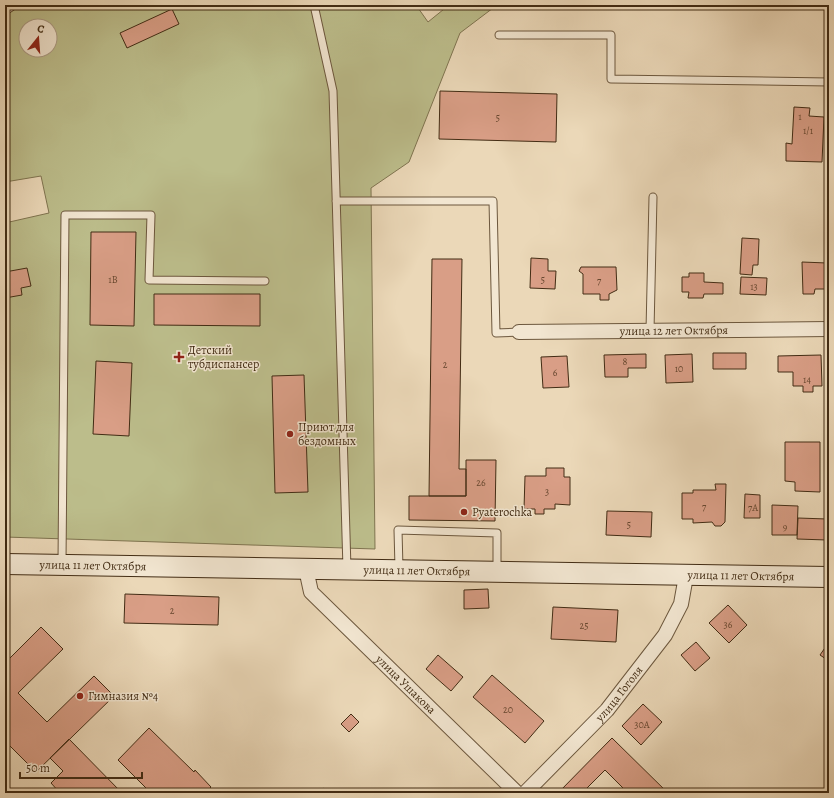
<svg xmlns="http://www.w3.org/2000/svg" width="834" height="798" font-family="Alegreya,serif">
  <style>
    .green { fill: #bcbd8b; stroke: #7f7450; fill-rule: evenodd }
    .building { fill: #d99e86; stroke: #422c14 }
    .lines { fill: none; stroke-linecap: round; stroke-linejoin: round }
    .lane-casing { stroke: #6c573d; stroke-width: 9 }
    .street-casing { stroke: #6c573d; stroke-width: 16 }
    .secondary-casing { stroke: #422c14; stroke-width: 22 }
    .lane { stroke: #f2e6d1; stroke-width: 7 }
    .street { stroke: #f2e6d1; stroke-width: 14 }
    .secondary { stroke: #f2e6d1; stroke-width: 20 }
    .rail-casing { stroke: #422c14; stroke-width: 4.5 }
    .rail { stroke: #f2e6d1; stroke-width: 3; stroke-dasharray: 9; stroke-linecap: butt }
    .poi-dot { fill: #8f2418; stroke: #f2e6d1; stroke-width: 1.5 }
    .labels { text-anchor: middle; stroke-width: 3; stroke-linejoin: round; paint-order: stroke }
    .number-label { font-size: 10px; fill: #684830 }
    .street-label { font-size: 12px; fill: #422c14; stroke: #f2e6d1 }
    .poi-label { font-size: 12px; fill: #422c14; stroke: #f2e6d1; text-anchor: start }
  </style>
  <rect width="100%" height="100%" fill="#ebd8b8"/>
  <filter id="stains"><feTurbulence type="fractalNoise" baseFrequency=".005" numOctaves="4"/><feColorMatrix values="0 0 0 0 .2 0 0 0 0 .09 0 0 0 0 .02 0 0 0 .5 -.17"/></filter>
  <radialGradient id="worn" r=".72"><stop offset=".6" stop-color="#630" stop-opacity="0"/><stop offset="1" stop-color="#630" stop-opacity=".3"/></radialGradient>
  <path class="green" d="M5 5H416L428 22 449 5H497L460 33 409 162 371 188 375 549 5 537V223L49 213 41 176 5 182ZM26 26H50V50H26Z"/>
  <path class="building" d="M172 9 179 24 127 48 120 33Z
    M440 91 557 94 556 142 439 139Z
    M794 107 810 108 809 116 824 117 822 162 786 161V143L792 144Z
    M91 232H136L134 326 90 325Z
    M742 238 759 239 758 265H753L752 275 740 274Z
    M531 258 548 259V271H556L555 289 530 288Z
    M432 259H462L459 469H466V496H429Z
    M802 262 827 263V289H815L814 294H803Z
    M581 267H616L617 290 609 294V300H600V294H583V274L579 271Z
    M27 268 31 286 21 288 22 295 5 298V272Z
    M689 273H704V282L723 283V294H704L703 298H688L689 292H682V277H689Z
    M741 277 767 278 766 295 740 294Z
    M154 294H260V326L154 325Z
    M713 353H746V369H713Z
    M646 354V368H628V377H605L604 355Z
    M692 354 693 382 666 383 665 355Z
    M821 355 822 386H813V392H803V386H793V372H778V356Z
    M567 356 569 387 543 388 541 357Z
    M96 361 132 363 129 436 93 434Z
    M304 375 308 492 275 493 272 376Z
    M785 442H820V492L795 491V482L785 481Z
    M466 460H496L495 521 409 520V496H466Z
    M546 468H564V477H570V505L555 504V509H544V514H535V509H524L525 476H546Z
    M715 484H726L725 522 721 526H715L712 522 693 523V519H682V493H693V490H716Z
    M745 494 760 495V518H744Z
    M772 505 798 506 797 535H772Z
    M607 511 652 512 651 537 606 535Z
    M798 518 827 519V540L797 539Z
    M488 589 489 608 464 609V590Z
    M125 594 219 597 218 625 124 623Z
    M728 605 747 625 729 643 709 623Z
    M553 607 618 610 616 642 551 639Z
    M41 627 63 649 18 693 47 722 94 676 114 696 36 772 5 741V663Z
    M696 642 710 658 695 671 681 655Z
    M829 642V661L820 655Z
    M438 655 463 677 451 691 426 669Z
    M492 675 544 721 525 743 473 697Z
    M643 704 662 722 641 745 622 726Z
    M351 714 359 722 349 732 341 724Z
    M149 728 194 772 195 770 211 787 205 793H151L118 760Z
    M612 738 668 793H628L605 770 582 793H558Z
    M69 739 122 793H60L51 783 63 771 50 758Z
    M324 788 329 793H318Z"/>
  <g class="lines">
    <g class="lane-casing">
      <path id="lane" d="M314 5 333 91 347 569
        M499 35H611V79L829 82
        M336 201H493L496 333 519 332
        M650 331 653 197
        M62 563 65 215H151L149 280 265 281
        M399 568 398 530 497 533V570"/>
    </g>
    <g class="street-casing">
      <g id="street">
        <path id="s1" d="M519 332 829 329"/>
        <path id="s2" d="M306 569 311 592 517 793"/>
        <path id="s3" d="M525 793 607 710 665 635 681 604 686 576"/>
      </g>
    </g>
    <g class="secondary-casing">
      <g id="secondary">
        <path id="s4" d="M5 564 829 577"/>
      </g>
    </g>
    <use href="#lane" class="lane"/>
    <use href="#street" class="street"/>
    <use href="#secondary" class="secondary"/>
    <g class="rail-casing">
      <path id="rail" d="M5 14 18 5"/>
    </g>
    <use href="#rail" class="rail"/>
  </g>
  <g class="poi-dot">
    <path d="M177 351h4v4h4v4h-4v4h-4v-4h-4v-4h4z"/>
    <circle cx="290" cy="434" r="4"/>
    <circle cx="464" cy="512" r="4"/>
    <circle cx="80" cy="696" r="4"/>
  </g>
  <g class="labels">
    <g class="number-label">
      <text x="800" y="120">1</text>
      <text x="498" y="121">5</text>
      <text x="808" y="134">1/1</text>
      <text x="113" y="283">1В</text>
      <text x="543" y="283">5</text>
      <text x="599" y="284">7</text>
      <text x="754" y="290">13</text>
      <text x="625" y="365">8</text>
      <text x="445" y="368">2</text>
      <text x="679" y="372">10</text>
      <text x="555" y="376">6</text>
      <text x="807" y="383">14</text>
      <text x="481" y="486">26</text>
      <text x="547" y="495">3</text>
      <text x="704" y="510">7</text>
      <text x="753" y="511">7А</text>
      <text x="629" y="528">5</text>
      <text x="785" y="530">9</text>
      <text x="172" y="614">2</text>
      <text x="728" y="628">36</text>
      <text x="584" y="629">25</text>
      <text x="508" y="713">20</text>
      <text x="642" y="728">30А</text>
    </g>
    <g class="street-label">
      <text dy="4" stroke="none"><textPath href="#s1" startOffset="155">улица 12 лет Октября</textPath></text>
      <text dy="4" stroke="none"><textPath href="#s4" startOffset="88">улица 11 лет Октября</textPath></text>
      <text dy="4" stroke="none"><textPath href="#s4" startOffset="412">улица 11 лет Октября</textPath></text>
      <text dy="4" stroke="none"><textPath href="#s4" startOffset="736">улица 11 лет Октября</textPath></text>
      <text dy="4" stroke="none"><textPath href="#s2" startOffset="156">улица Ушакова</textPath></text>
      <text dy="4" stroke="none"><textPath href="#s3" startOffset="137">улица Гоголя</textPath></text>
    </g>
    <g class="poi-label">
      <text x="188" y="354">Детский<tspan x="188" dy="14">тубдиспансер</tspan></text>
      <text x="298" y="431">Приют для<tspan x="298" dy="14">бездомных</tspan></text>
      <text x="472" y="516">Pyaterochka</text>
      <text x="88" y="700">Гимназия №4</text>
    </g>
  </g>
  <rect width="834" height="798" fill="none" stroke="#ebd8b8" stroke-width="20"/>
  <rect x="6" y="6" width="822" height="786" fill="none" stroke="#422c14" stroke-width="2"/>
  <rect x="10" y="10" width="814" height="778" fill="none" stroke="#422c14"/>
  <g transform="translate(38 38) rotate(17)"><circle r="19" fill="#f2e6d1" stroke="#ac9c85"/>
  <path d="M0-3L7 15L0 10L-7 15Z" fill="#8f2418"/>
  <text y="-6" font-size="11" font-weight="bold" text-anchor="middle" fill="#422c14">С</text>
  </g>
  <path d="M20 772v6h122v-6" fill="none" stroke="#422c14" stroke-width="2"/>
  <text x="26" y="772" font-size="12" fill="#422c14" stroke="#f2e6d1" stroke-width="3" paint-order="stroke">50 m</text>
  <rect width="100%" height="100%" filter="url(#stains)"/>
  <rect width="100%" height="100%" fill="url(#worn)"/>
</svg>
